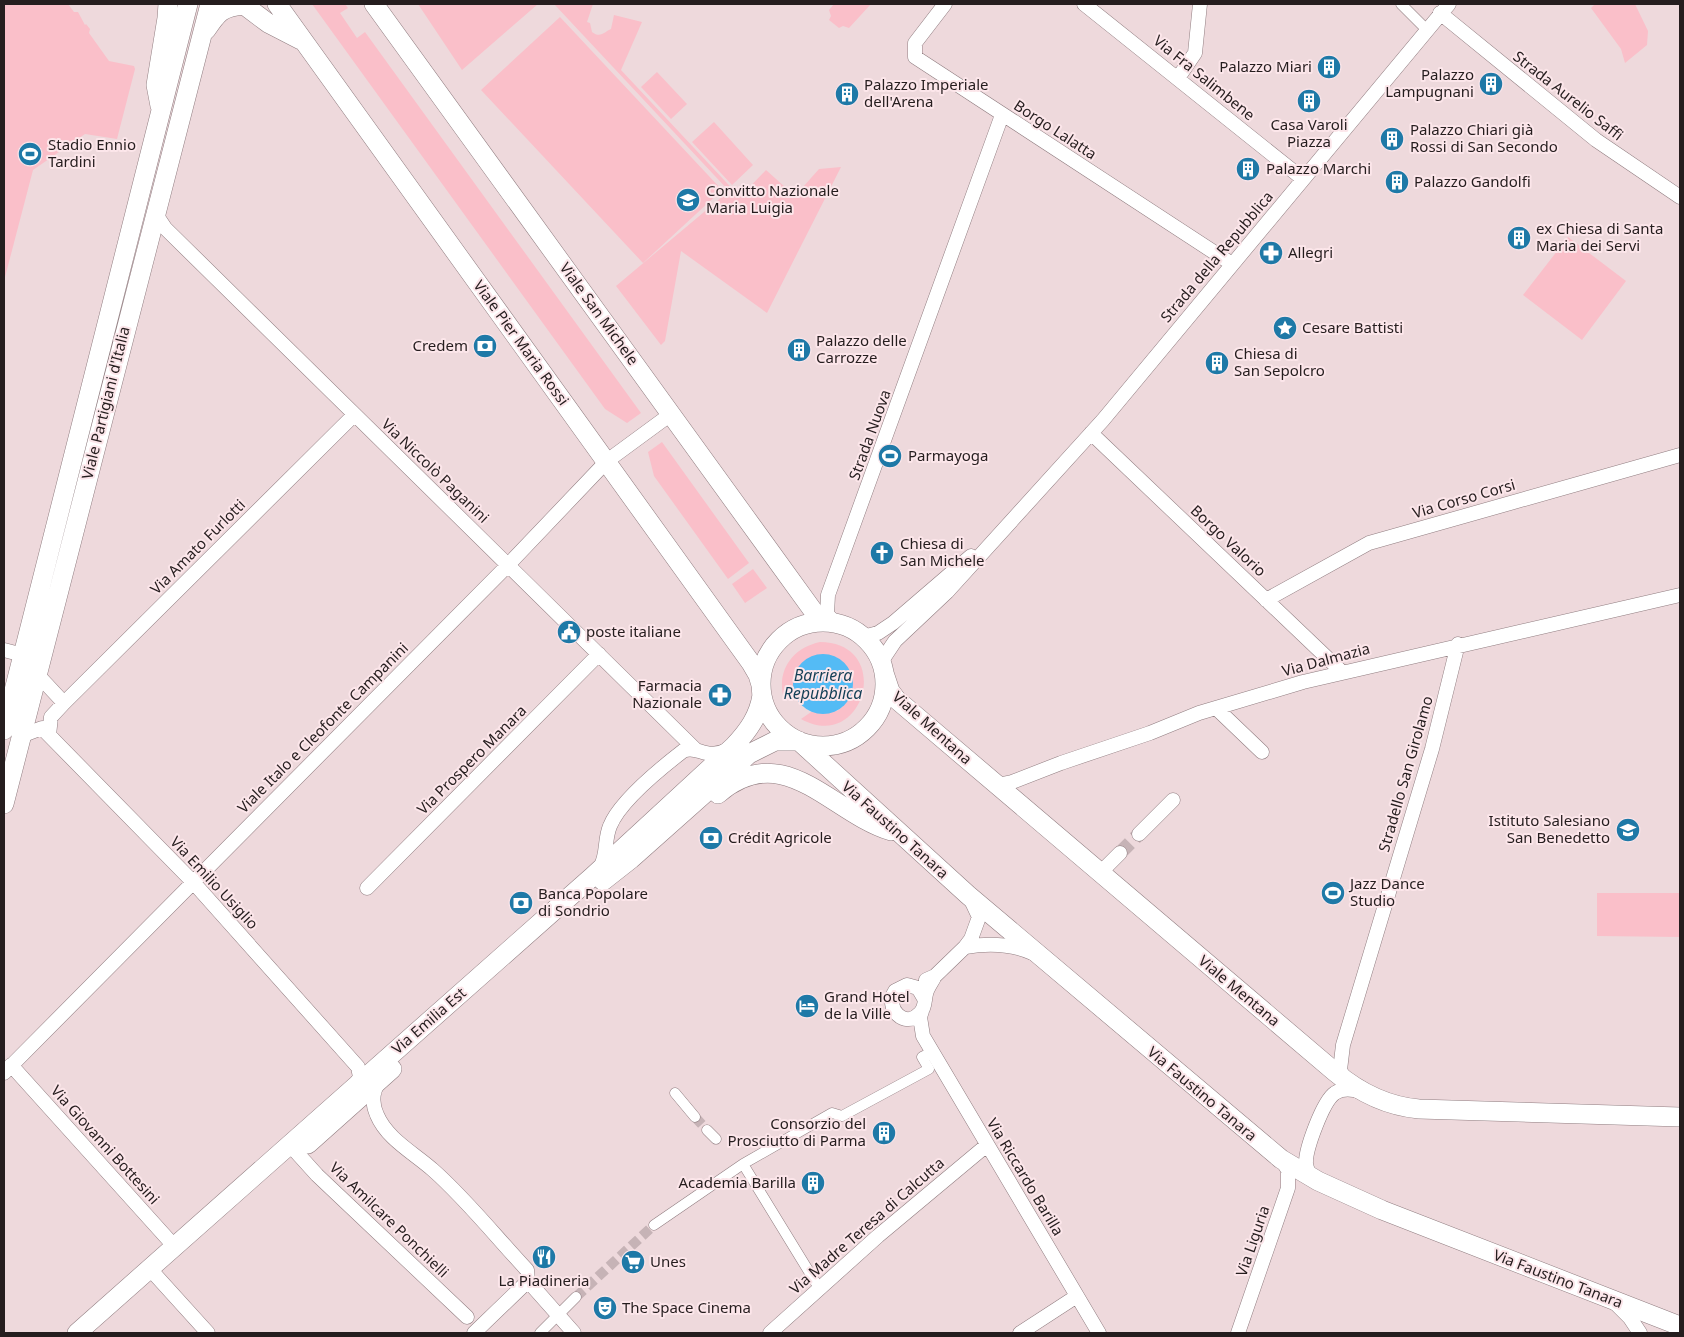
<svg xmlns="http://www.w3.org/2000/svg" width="1684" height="1337" font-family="'Noto Sans',sans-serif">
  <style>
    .green { fill: #fabfc9 }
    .water { fill: #54bbf5 }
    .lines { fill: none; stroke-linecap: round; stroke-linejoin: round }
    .pedestrian-tunnel { stroke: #c6b3b6; stroke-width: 10; stroke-dasharray: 10 5; stroke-linecap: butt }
    .minor-tunnel { stroke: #c6b3b6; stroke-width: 14; stroke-dasharray: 14 7; stroke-linecap: butt }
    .pedestrian-casing { stroke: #907d80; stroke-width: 11 }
    .minor-casing { stroke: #907d80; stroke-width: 15 }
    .secondary-casing { stroke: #907d80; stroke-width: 20 }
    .pedestrian { stroke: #fff; stroke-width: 10 }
    .minor { stroke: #fff; stroke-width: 14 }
    .secondary { stroke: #fff; stroke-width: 19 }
    .labels { text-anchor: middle; stroke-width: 4; stroke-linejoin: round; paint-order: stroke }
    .poi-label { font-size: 15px; fill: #251d1e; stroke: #fce6ea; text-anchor: start }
    .street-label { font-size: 15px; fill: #251d1e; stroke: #fce6ea }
    .water-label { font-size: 16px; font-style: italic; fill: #133f56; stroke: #fce6ea }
  </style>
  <rect width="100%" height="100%" fill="#eed9dc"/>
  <path class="green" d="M4 4H68L74 12H78L85 25 86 24 90 29 89 33 109 61 134 66 135 69 117 139 85 134 33 170 4 281Z
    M312 4H345L348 8 340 13 357 38 365 32 641 413 627 423 605 409Z
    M418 4H538L462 70Z
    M554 4H593L587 22 590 23 592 32C601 39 605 31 611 29L614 15 642 22 621 70 740 197 766 170 795 196 819 169 841 167 767 313 681 251 665 341 661 345 616 286 729 191Z
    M834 4H871L849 28 843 26 839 28 829 20 831 16 829 10Z
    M1595 4H1635L1648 31 1647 45 1625 63 1621 49 1591 8Z
    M560 17 722 190 643 263 481 90Z
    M657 72 687 104 671 119 641 87Z
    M714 122 753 165 732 185 692 142Z
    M1568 237 1626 281 1582 340 1523 295Z
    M662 442 749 563 728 579 654 476 648 452Z
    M753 569 767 588 745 603 732 584Z
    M820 642C895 643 864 754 801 719L811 712 837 711C857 698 857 670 836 657L801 664 794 677V691L784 699C776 671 792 648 820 642Z
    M1597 893H1680V937L1597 936Z"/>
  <path class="water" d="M793 684a30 30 0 1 1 60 0a30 30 0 1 1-60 0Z"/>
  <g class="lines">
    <path class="pedestrian-tunnel" d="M695 1117 707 1130
      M576 1297 654 1225"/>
    <path class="minor-tunnel" d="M1120 853 1139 834"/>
    <g class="pedestrian-casing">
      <path id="pedestrian" d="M1401 4 1426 29
        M675 1093 695 1117
        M707 1130 716 1139
        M743 1164 819 1288
        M654 1225 743 1164 832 1113 842 1116 929 1069 922 1057 932 1052
        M540 1333 576 1297"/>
    </g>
    <g class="minor-casing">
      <path id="minor" d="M945 4 915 43V57L1232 264
        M1084 4 1303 179
        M1440 13 1596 140 1680 197
        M1178 78 1195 53 1200 4
        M155 213 165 228 696 750
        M1091 433 1342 672
        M1266 600 1369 543 1680 455
        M835 623 827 614 828 595 1002 115
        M863 637 878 633 893 623 971 556
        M4 650 23 655
        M881 662 895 641 947 592 1103 420 1449 4
        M37 674 64 703 354 415
        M1216 708 1262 752
        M49 735 51 717 64 703
        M21 736 42 728 193 882 358 1067 360 1077 355 1086
        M991 781 1002 784 1012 782 1061 763 1150 733 1199 713 1303 682 1680 595
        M1139 834 1173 800
        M600 868C608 854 604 840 610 826 620 801 661 768 683 751 697 744 706 761 727 750
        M1100 873 1120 853
        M367 888 599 654
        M965 947C988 943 1010 943 1032 953
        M926 980 935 976 965 947 971 939 979 917 971 900
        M925 1000 918 988 907 985 895 991C884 1008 905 1030 920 1013 926 1007 924 1001 926 994 927 988 932 982 935 976
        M922 1011 920 1017 923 1036 1099 1333
        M11 1065 175 1247
        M4 1073 508 565 607 461 671 414
        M1346 1081 1340 1070 1343 1045 1432 749 1458 644
        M379 1082C372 1092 372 1104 377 1115 387 1139 414 1153 433 1170 466 1199 497 1238 527 1270L528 1281 574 1333
        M289 1144 317 1175 467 1317
        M1313 1178C1309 1174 1307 1170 1306 1164 1305 1150 1323 1101 1335 1093 1343 1088 1352 1089 1361 1092
        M150 1269 208 1333
        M1616 1304 1630 1318 1640 1333
        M474 1333 528 1281
        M770 1333 878 1236 987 1145
        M1020 1333 1077 1296
        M1238 1333 1288 1188V1170L1281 1159"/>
    </g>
    <g class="secondary-casing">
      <path id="secondary" d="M277 4 751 663 758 675 761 685
        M374 4 814 612 825 622
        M206 30C218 12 222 7 244 5L268 23 301 40
        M160 106 156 85 167 18 168 4
        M761 684a62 62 0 1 1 124 0a62 62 0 1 1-124 0Z
        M884 673 890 691 896 699 1335 1072C1360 1093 1386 1106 1419 1109L1680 1117
        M4 730 188 4
        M799 741 968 895 1281 1159 1318 1181 1382 1210 1680 1326
        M718 794C784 737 831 813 891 831
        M4 804 210 4
        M603 881 631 859 749 754 775 741H797
        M308 1144 392 1069
        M77 1333 593 876 734 746C748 731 759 716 762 695"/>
    </g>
    <use href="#pedestrian" class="pedestrian"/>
    <use href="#minor" class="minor"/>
    <use href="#secondary" class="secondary"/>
  </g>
  <defs>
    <g id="building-disc" transform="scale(1.25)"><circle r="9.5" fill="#1e79a7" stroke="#fce6ea"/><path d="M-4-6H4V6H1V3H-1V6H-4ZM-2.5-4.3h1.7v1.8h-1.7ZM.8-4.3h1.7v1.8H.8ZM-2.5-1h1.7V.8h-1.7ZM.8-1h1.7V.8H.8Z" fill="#fff"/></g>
    <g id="stadium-disc" transform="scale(1.25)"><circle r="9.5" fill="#1e79a7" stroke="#fce6ea"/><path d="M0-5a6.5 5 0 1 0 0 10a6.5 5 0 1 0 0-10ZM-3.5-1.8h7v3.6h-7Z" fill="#fff"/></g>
    <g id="school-disc" transform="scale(1.25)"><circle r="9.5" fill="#1e79a7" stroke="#fce6ea"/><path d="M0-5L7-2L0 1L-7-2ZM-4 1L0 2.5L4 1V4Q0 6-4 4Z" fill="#fff"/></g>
    <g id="pharmacy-disc" transform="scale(1.25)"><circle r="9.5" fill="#1e79a7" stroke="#fce6ea"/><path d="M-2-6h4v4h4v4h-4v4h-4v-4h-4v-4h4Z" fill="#fff"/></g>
    <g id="sight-disc" transform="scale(1.25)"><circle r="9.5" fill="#1e79a7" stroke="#fce6ea"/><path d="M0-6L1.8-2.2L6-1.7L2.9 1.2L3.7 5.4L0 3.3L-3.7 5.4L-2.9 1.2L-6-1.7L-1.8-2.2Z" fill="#fff"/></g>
    <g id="bank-disc" transform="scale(1.25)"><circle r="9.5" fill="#1e79a7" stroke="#fce6ea"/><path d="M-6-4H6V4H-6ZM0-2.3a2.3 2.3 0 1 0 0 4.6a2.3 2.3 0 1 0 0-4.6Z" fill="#fff"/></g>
    <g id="church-disc" transform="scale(1.25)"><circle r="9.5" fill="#1e79a7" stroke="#fce6ea"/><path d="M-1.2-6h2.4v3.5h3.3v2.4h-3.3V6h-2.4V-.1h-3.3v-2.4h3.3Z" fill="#fff"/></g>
    <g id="civic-disc" transform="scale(1.25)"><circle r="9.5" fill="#1e79a7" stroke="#fce6ea"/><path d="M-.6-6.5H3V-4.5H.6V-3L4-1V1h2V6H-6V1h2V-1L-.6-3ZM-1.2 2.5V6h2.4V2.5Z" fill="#fff"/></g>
    <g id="hotel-disc" transform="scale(1.25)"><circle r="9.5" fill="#1e79a7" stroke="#fce6ea"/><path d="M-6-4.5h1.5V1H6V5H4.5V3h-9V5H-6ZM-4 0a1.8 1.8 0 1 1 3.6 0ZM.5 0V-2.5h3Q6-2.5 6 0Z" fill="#fff"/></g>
    <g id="restaurant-disc" transform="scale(1.25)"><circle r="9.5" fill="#1e79a7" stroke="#fce6ea"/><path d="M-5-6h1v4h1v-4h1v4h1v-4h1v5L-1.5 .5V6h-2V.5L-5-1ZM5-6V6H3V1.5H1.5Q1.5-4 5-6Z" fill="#fff"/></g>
    <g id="supermarket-disc" transform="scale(1.25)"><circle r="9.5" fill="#1e79a7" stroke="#fce6ea"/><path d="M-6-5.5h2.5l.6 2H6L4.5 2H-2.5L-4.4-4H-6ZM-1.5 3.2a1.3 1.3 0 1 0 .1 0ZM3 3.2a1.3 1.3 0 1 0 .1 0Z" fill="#fff"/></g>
    <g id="theatre-disc" transform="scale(1.25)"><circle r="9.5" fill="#1e79a7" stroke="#fce6ea"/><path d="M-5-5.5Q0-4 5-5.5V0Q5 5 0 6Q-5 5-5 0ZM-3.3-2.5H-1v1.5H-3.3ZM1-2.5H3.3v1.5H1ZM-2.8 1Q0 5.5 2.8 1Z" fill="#fff"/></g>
  </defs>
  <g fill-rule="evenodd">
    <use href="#building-disc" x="1329" y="67"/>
    <use href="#building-disc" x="1491" y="84"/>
    <use href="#building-disc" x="847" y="94"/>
    <use href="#building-disc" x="1309" y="101"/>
    <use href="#building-disc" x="1392" y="139"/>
    <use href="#stadium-disc" x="30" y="154"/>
    <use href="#building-disc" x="1248" y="169"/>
    <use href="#building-disc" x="1397" y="182"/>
    <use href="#school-disc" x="688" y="200"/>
    <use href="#building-disc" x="1519" y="238"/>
    <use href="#pharmacy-disc" x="1271" y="253"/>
    <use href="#sight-disc" x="1285" y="328"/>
    <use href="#bank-disc" x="485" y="346"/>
    <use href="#building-disc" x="799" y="350"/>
    <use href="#building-disc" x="1217" y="363"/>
    <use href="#stadium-disc" x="890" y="456"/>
    <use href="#church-disc" x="882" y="553"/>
    <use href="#civic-disc" x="569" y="632"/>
    <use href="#pharmacy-disc" x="720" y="695"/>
    <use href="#school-disc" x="1628" y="830"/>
    <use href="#bank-disc" x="711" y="838"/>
    <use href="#stadium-disc" x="1333" y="893"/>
    <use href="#bank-disc" x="521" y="903"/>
    <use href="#hotel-disc" x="807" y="1006"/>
    <use href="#building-disc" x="884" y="1133"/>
    <use href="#building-disc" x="813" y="1183"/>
    <use href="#restaurant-disc" x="544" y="1257"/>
    <use href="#supermarket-disc" x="633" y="1262"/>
    <use href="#theatre-disc" x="605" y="1308"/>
  </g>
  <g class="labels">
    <g class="poi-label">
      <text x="1312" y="72" text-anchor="end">Palazzo Miari</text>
      <text x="1474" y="80" text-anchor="end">Palazzo<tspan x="1474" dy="17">Lampugnani</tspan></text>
      <text x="864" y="90">Palazzo Imperiale<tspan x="864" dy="17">dell'Arena</tspan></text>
      <text x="1309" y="130" text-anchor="middle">Casa Varoli<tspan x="1309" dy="17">Piazza</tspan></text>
      <text x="1410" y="135">Palazzo Chiari già<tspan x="1410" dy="17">Rossi di San Secondo</tspan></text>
      <text x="48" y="150">Stadio Ennio<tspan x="48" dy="17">Tardini</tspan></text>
      <text x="1266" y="174">Palazzo Marchi</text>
      <text x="1414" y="187">Palazzo Gandolfi</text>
      <text x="706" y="196">Convitto Nazionale<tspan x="706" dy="17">Maria Luigia</tspan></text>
      <text x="1536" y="234">ex Chiesa di Santa<tspan x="1536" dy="17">Maria dei Servi</tspan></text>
      <text x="1288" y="258">Allegri</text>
      <text x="1302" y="333">Cesare Battisti</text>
      <text x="816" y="346">Palazzo delle<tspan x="816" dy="17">Carrozze</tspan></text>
      <text x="468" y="351" text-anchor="end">Credem</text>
      <text x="1234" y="359">Chiesa di<tspan x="1234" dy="17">San Sepolcro</tspan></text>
      <text x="908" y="461">Parmayoga</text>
      <text x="900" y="549">Chiesa di<tspan x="900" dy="17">San Michele</tspan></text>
      <text x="586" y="637">poste italiane</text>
      <text x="702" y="691" text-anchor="end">Farmacia<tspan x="702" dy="17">Nazionale</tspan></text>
      <text x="1610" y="826" text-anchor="end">Istituto Salesiano<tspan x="1610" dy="17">San Benedetto</tspan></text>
      <text x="728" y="843">Crédit Agricole</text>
      <text x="1350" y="889">Jazz Dance<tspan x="1350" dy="17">Studio</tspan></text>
      <text x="538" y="899">Banca Popolare<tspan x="538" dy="17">di Sondrio</tspan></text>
      <text x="824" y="1002">Grand Hotel<tspan x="824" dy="17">de la Ville</tspan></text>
      <text x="866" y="1129" text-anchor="end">Consorzio del<tspan x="866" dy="17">Prosciutto di Parma</tspan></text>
      <text x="796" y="1188" text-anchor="end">Academia Barilla</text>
      <text x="650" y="1267">Unes</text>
      <text x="544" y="1286" text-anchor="middle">La Piadineria</text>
      <text x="622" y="1313">The Space Cinema</text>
    </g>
    <g class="street-label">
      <text transform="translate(1204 78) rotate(39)" y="5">Via Fra Salimbene</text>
      <text transform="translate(1568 96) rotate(38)" y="5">Strada Aurelio Saffi</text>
      <text transform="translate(1055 130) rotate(33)" y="5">Borgo Lalatta</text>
      <text transform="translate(1217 257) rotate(-50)" y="5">Strada della Repubblica</text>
      <text transform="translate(599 314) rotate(54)" y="5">Viale San Michele</text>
      <text transform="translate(521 343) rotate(54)" y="5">Viale Pier Maria Rossi</text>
      <text transform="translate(106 403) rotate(-76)" y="5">Viale Partigiani d'Italia</text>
      <text transform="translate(870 435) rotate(-70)" y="5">Strada Nuova</text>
      <text transform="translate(435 471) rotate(44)" y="5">Via Niccolò Paganini</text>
      <text transform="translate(1464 499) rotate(-16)" y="5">Via Corso Corsi</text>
      <text transform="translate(1228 541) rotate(43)" y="5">Borgo Valorio</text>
      <text transform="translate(198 547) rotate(-45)" y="5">Via Amato Furlotti</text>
      <text transform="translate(1326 660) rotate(-15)" y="5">Via Dalmazia</text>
      <text transform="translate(323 728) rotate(-45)" y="5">Viale Italo e Cleofonte Campanini</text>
      <text transform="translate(932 728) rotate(42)" y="5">Viale Mentana</text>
      <text transform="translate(472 760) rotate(-45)" y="5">Via Prospero Manara</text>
      <text transform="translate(1406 774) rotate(-74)" y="5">Stradello San Girolamo</text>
      <text transform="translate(895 830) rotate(42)" y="5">Via Faustino Tanara</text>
      <text transform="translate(214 883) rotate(47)" y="5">Via Emilio Usiglio</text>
      <text transform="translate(1239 991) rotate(40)" y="5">Viale Mentana</text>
      <text transform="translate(429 1021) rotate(-41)" y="5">Via Emilia Est</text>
      <text transform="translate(1202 1094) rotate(40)" y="5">Via Faustino Tanara</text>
      <text transform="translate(105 1145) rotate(48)" y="5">Via Giovanni Bottesini</text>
      <text transform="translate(1025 1177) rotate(59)" y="5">Via Riccardo Barilla</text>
      <text transform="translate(389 1220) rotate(44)" y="5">Via Amilcare Ponchielli</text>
      <text transform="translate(867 1226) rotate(-41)" y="5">Via Madre Teresa di Calcutta</text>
      <text transform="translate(1253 1241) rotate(-71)" y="5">Via Liguria</text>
      <text transform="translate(1558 1279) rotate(21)" y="5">Via Faustino Tanara</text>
    </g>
    <g class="water-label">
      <text x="823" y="681">Barriera<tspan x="823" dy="18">Repubblica</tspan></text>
    </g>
  </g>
  <rect width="1684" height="1337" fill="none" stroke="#251d1e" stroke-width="10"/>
</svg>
